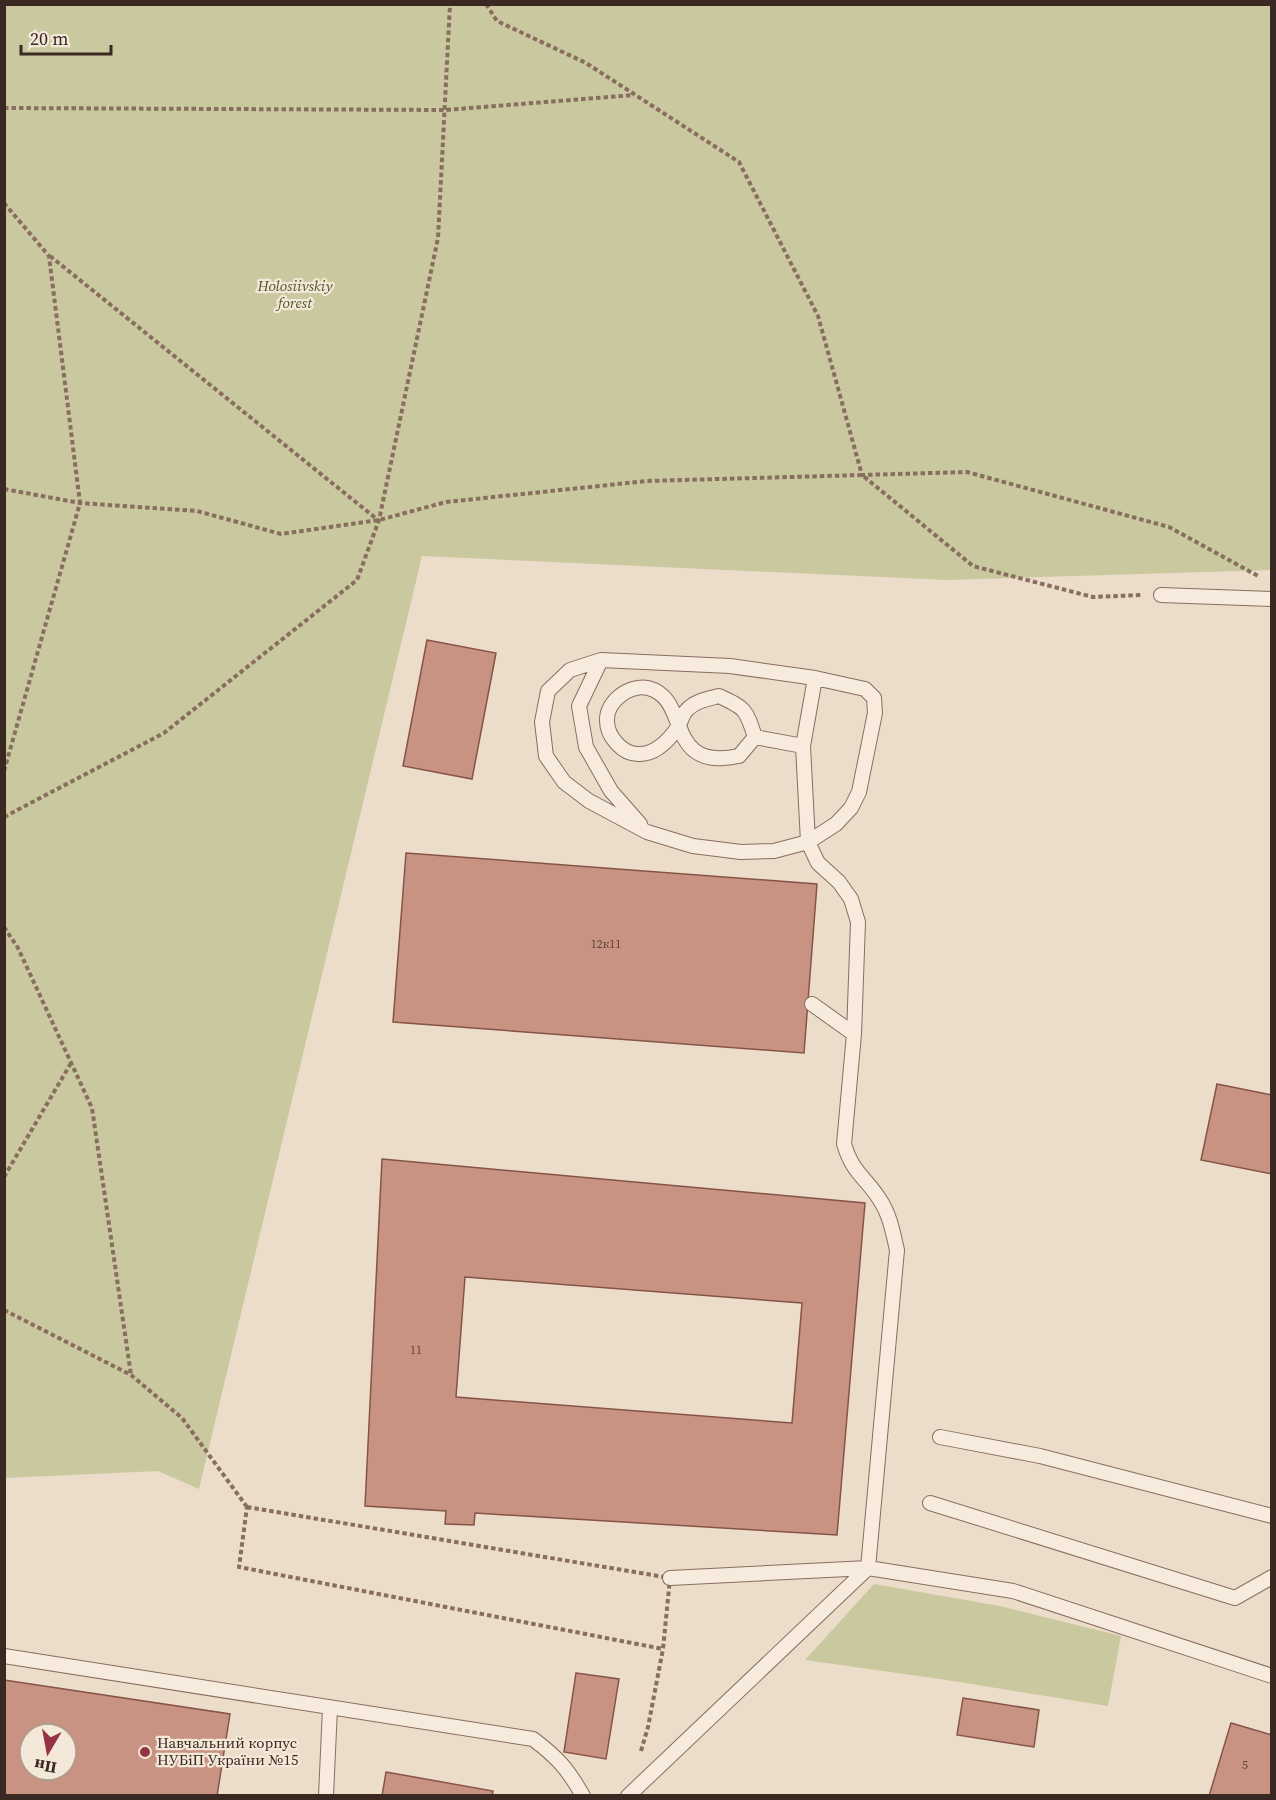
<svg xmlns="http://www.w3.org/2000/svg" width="1276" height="1800" font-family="'Source Serif 4',serif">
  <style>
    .green { fill: #cac89e }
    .building { fill: #c89382; stroke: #865446; stroke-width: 1.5; fill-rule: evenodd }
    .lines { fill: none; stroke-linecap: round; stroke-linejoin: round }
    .lane-casing { stroke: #886e5f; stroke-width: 16 }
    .path { stroke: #886e5f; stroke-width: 4; stroke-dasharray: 4.5 3; stroke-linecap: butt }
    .lane { stroke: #f7ebdd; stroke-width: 14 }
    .poi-dot { fill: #943344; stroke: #f4e8d9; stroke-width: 2 }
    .labels { text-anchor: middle; stroke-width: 4.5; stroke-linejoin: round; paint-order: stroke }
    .number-label { font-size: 12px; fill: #5e443a }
    .park-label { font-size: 15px; font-style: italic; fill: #52552a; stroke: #f4e8d9 }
    .poi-label { font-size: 15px; fill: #3a2922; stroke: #f4e8d9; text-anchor: start }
  </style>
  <rect width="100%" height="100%" fill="#ecdcca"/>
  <path class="green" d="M4 5H1271V570L947 580 422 556 199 1489 158 1471 5 1478Z
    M874 1584 1000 1606 1121 1636 1108 1706 940 1679 805 1660Z"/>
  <path class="building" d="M427 640 496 653 472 779 403 766Z
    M406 853 817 884 804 1053 393 1022Z
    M1217 1084 1272 1095V1174L1201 1160Z
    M382 1159 865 1203 837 1535 475 1513 474 1525 445 1524 446 1511 365 1506ZM465 1277 802 1303 792 1423 456 1397Z
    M576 1673 619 1679 606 1759 564 1752Z
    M4 1680 230 1714 217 1796H4ZM30 1734H66V1770H30Z
    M963 1698 1039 1710 1034 1747 957 1735Z
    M1231 1723 1272 1735V1796H1209Z
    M386 1772 493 1791 492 1796H382Z"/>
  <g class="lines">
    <g class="lane-casing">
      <path id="lane" d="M1161 595 1272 599
        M601 660 730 666 815 678 865 689 874 698 875 713 859 792 851 808 836 824 808 842 774 851 741 852 693 846 647 832 589 801 564 782 546 756 542 722 548 691 570 670Z
        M601 660 579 706 586 747 611 791 640 824
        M815 678 803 746 808 842 818 863 839 882 851 899 858 922 854 1034
        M755 737C746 709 745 708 719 696 708 699 694 701 686 711 682 715 681 722 678 727 669 740 656 755 638 754 622 754 607 736 607 721 606 701 630 684 648 688 692 699 663 772 739 756L755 737
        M755 737 803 746
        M940 1437 1040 1456 1272 1516
        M930 1503 1235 1598 1272 1577
        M670 1578 868 1568 1013 1591 1272 1676
        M4 1656 533 1739C557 1757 568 1769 583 1796
        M326 1796 330 1708
        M628 1796 868 1568 897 1250C893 1233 890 1215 880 1200 865 1176 853 1174 844 1144L854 1034 812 1004"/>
    </g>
    <path class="path" d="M486 4 497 21 586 63 739 162 818 316 862 475 967 472 1169 527 1258 576
      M4 108 445 110 634 95
      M4 203 49 256 80 503 4 771
      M50 256 378 520
      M4 489 80 503 197 511 281 534 379 520 446 502 647 481 862 475 973 566 1093 597 1142 595
      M4 817 164 733 357 580 379 520 438 238 450 4
      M4 927 18 948 92 1108 131 1375
      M4 1177 71 1063
      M4 1310 131 1375 182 1418 247 1507
      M247 1507 670 1578 663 1649 239 1567Z
      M641 1751 648 1727 663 1649"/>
    <use href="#lane" class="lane"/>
  </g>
  <circle class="poi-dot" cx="145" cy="1752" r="6"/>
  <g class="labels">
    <g class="number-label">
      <text x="606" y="948">12к11</text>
      <text x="416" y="1354">11</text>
      <text x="1245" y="1769">5</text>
    </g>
    <g class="park-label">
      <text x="295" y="291">Holosiivskiy<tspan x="295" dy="17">forest</tspan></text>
    </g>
    <g class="poi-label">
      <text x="157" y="1748">Навчальний корпус<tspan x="157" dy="17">НУБіП України №15</tspan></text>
    </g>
  </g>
  <rect width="1276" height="1800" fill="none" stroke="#3a2922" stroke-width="12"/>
  <g transform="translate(48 1752) rotate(190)"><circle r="28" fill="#f4e8d9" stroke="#aa9c90" stroke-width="1.5"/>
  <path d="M0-4.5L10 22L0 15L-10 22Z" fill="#943344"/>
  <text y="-9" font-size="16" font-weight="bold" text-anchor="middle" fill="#3a2922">Пн</text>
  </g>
  <path d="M21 45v9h90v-9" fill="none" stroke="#3a2922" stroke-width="3"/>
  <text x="30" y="45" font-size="18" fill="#3a2922" stroke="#f4e8d9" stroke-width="4.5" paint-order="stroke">20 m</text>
</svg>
